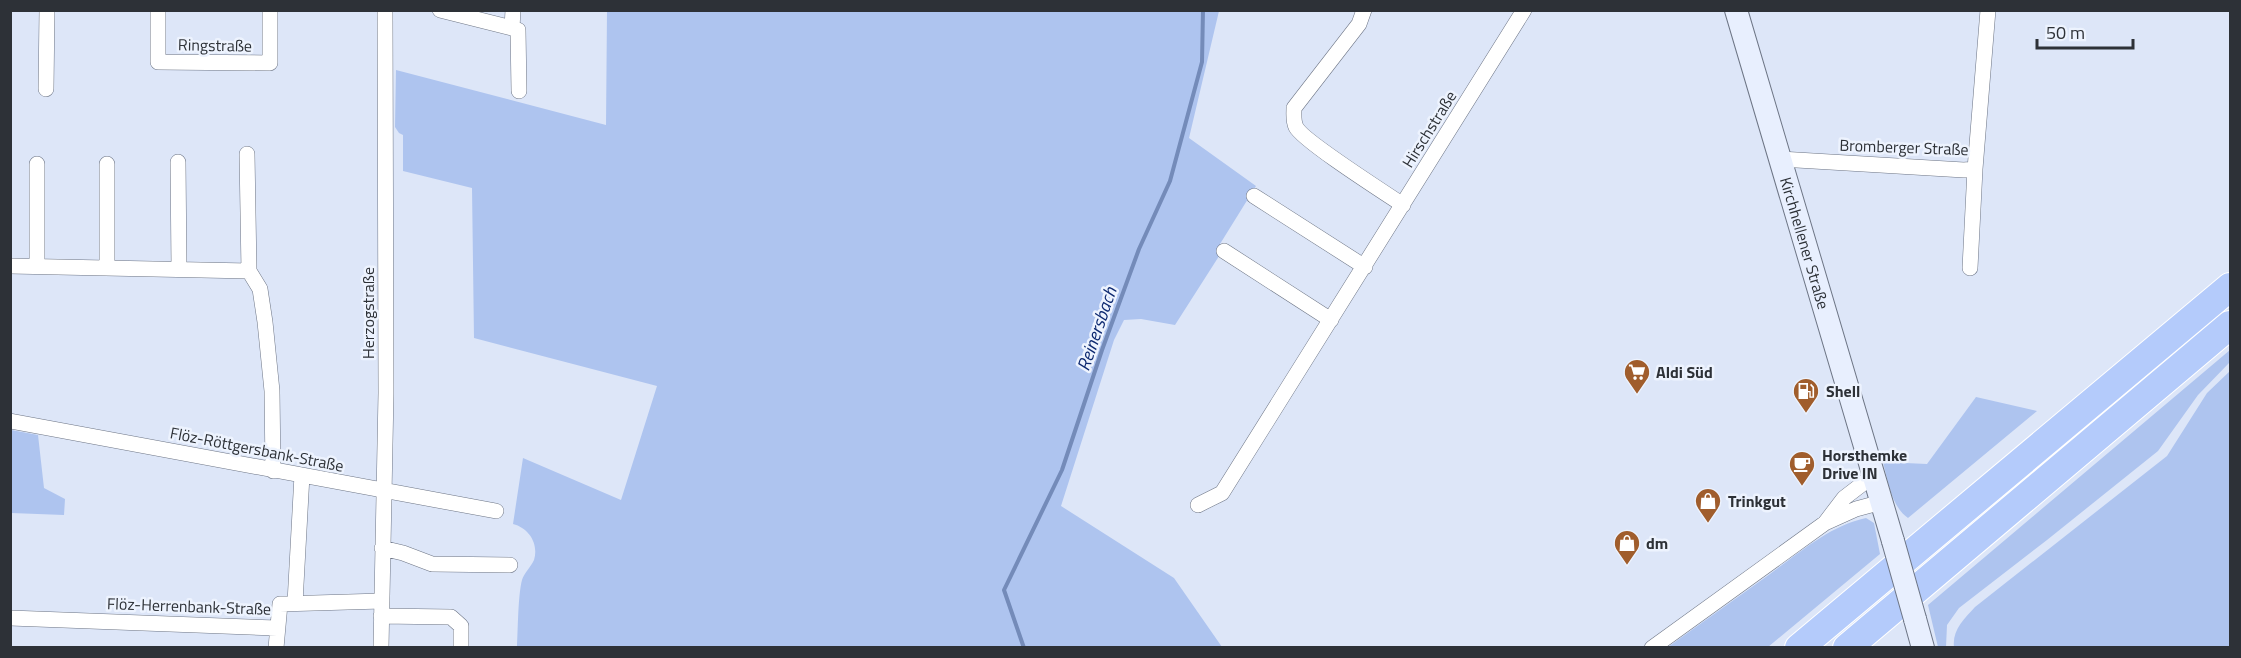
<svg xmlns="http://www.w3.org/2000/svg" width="2241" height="658" font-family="'Titillium Web',sans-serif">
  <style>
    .green { fill: #aec4ef }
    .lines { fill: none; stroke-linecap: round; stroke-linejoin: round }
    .stream { stroke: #748bb9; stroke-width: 4 }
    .minor-casing { stroke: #6d7585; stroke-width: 16 }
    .secondary-casing { stroke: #6d7585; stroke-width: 24 }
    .motorway-casing { stroke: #fff; stroke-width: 30 }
    .minor { stroke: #fff; stroke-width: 15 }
    .secondary { stroke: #e8effe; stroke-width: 22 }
    .motorway { stroke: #b4cbfb; stroke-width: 28 }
    .secondary-bridge-casing { stroke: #6d7585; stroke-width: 24; stroke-linecap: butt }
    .secondary-bridge { stroke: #e8effe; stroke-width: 22 }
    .labels { text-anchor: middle; stroke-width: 5; stroke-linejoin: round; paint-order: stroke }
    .street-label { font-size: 16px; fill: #2d3137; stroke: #edf3fe }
    .poi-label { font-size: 16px; font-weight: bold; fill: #2d3137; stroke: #edf3fe; text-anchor: start }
    .water-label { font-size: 18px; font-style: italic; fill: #0d2970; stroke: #edf3fe }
  </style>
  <rect width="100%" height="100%" fill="#dde6f8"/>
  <path class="green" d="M607 11H1219L1189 138 1256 186 1220 244 1221 253 1175 325 1141 319 1124 320 1114 340 1061 506 1174 578 1222 647H469L517 646C518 629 518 595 522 580 524 573 531 567 534 560 539 544 529 528 513 524L523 458 621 500 657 386 474 338 472 188 403 171V135L399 133 395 127 396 70 606 125Z
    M2230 350V362L2198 395 2158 451 2047 540 1959 608 1947 625 1946 647H1938L1928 605Z
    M2230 371V647H1954C1952 630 1964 619 1975 607L2167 456 2207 393Z
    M1976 397 2037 411 1908 518C1891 506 1888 481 1883 462L1927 464Z
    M11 430 38 435 44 488 65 499 64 515 11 513Z
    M1866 518 1874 523 1880 554 1768 647H1668C1702 623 1736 598 1770 574 1799 553 1831 525 1866 518Z"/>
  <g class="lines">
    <path class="stream" d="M1024 648 1004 590 1062 470 1102 350 1139 249 1170 181 1202 62 1203 10"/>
    <g class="minor-casing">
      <path id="minor" d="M158 10V62L270 63V10
        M440 10 512 28
        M513 10 512 28 518 30 519 91
        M1364 10 1359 24 1294 108C1294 114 1293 121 1296 127 1302 140 1385 193 1403 205
        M46 89 47 10
        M247 154 249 271
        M1780 159 1964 170 1975 169 1988 10
        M178 162 179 268
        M37 164V266
        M107 164V268
        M1254 196 1365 267
        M1224 251 1331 320
        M10 266 249 271 260 289 265 322 272 391 273 471
        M1970 268 1975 169
        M10 421 496 511
        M1198 505 1222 493 1524 10
        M1825 523 1844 498 1874 475
        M382 548 403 553 432 564 510 565
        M295 603 302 475
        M381 616 451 617 461 626V648
        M10 618 277 628
        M276 648 280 604 382 601
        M381 648 386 393 385 10
        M1652 648 1825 523 1856 509 1882 502"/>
    </g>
    <g class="secondary-casing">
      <g id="secondary">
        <path id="s1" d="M1736 10 1893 541"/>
        <path d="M1915 619 1923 648"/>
      </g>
    </g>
    <g class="motorway-casing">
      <path id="motorway" d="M1799 648 2230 287
        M1847 648 2230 325"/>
    </g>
    <use href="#minor" class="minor"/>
    <use href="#secondary" class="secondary"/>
    <use href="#motorway" class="motorway"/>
    <g class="secondary-bridge-casing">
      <path id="secondary-bridge" d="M1893 541 1915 619"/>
    </g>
    <use href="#secondary-bridge" class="secondary-bridge"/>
  </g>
  <defs>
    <g id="supermarket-pin" transform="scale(1.35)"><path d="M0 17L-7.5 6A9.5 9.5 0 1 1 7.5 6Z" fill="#a05d2c" stroke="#edf3fe"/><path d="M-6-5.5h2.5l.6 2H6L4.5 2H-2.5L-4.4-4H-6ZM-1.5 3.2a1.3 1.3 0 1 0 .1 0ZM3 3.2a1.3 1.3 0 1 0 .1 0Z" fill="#fff"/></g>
    <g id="fuel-pin" transform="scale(1.35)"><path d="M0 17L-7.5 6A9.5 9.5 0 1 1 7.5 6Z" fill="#a05d2c" stroke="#edf3fe"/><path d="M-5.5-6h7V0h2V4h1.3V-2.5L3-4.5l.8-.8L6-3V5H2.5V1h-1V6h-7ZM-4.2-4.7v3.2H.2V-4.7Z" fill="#fff"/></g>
    <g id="cafe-pin" transform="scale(1.35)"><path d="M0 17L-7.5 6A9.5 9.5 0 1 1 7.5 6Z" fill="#a05d2c" stroke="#edf3fe"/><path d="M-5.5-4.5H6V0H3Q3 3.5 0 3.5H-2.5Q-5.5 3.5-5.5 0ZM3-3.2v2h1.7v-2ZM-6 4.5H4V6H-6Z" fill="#fff"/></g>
    <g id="shop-pin" transform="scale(1.35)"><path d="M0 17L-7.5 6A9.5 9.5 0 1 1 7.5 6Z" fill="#a05d2c" stroke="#edf3fe"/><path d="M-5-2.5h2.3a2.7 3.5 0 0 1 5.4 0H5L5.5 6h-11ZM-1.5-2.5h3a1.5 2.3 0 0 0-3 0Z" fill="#fff"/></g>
  </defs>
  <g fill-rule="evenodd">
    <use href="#supermarket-pin" x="1637" y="372"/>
    <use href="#fuel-pin" x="1806" y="391"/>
    <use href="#cafe-pin" x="1802" y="464"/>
    <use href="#shop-pin" x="1708" y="501"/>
    <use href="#shop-pin" x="1627" y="543"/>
  </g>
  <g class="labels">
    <g class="street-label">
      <text transform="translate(215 45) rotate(1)" y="6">Ringstraße</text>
      <text transform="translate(1429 129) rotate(-58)" y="6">Hirschstraße</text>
      <text transform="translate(1904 147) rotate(2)" y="6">Bromberger Straße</text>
      <text dy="6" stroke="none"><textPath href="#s1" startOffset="243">Kirchhellener Straße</textPath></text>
      <text transform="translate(368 313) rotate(-90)" y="6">Herzogstraße</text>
      <text transform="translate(257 449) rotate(11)" y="6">Flöz-Röttgersbank-Straße</text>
      <text transform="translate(189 606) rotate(2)" y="6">Flöz-Herrenbank-Straße</text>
    </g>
    <g class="poi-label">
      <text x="1656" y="378">Aldi Süd</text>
      <text x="1826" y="397">Shell</text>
      <text x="1822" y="461">Horsthemke<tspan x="1822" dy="18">Drive IN</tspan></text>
      <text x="1728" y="507">Trinkgut</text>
      <text x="1646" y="549">dm</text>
    </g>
    <g class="water-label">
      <text transform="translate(1097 329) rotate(-71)" y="6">Reinersbach</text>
    </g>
  </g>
  <rect width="2241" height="658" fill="none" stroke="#2d3137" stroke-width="24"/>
  <path d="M2037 39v9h96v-9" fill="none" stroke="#2d3137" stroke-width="3"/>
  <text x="2046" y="39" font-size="18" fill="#2d3137" stroke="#edf3fe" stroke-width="4.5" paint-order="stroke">50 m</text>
</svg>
